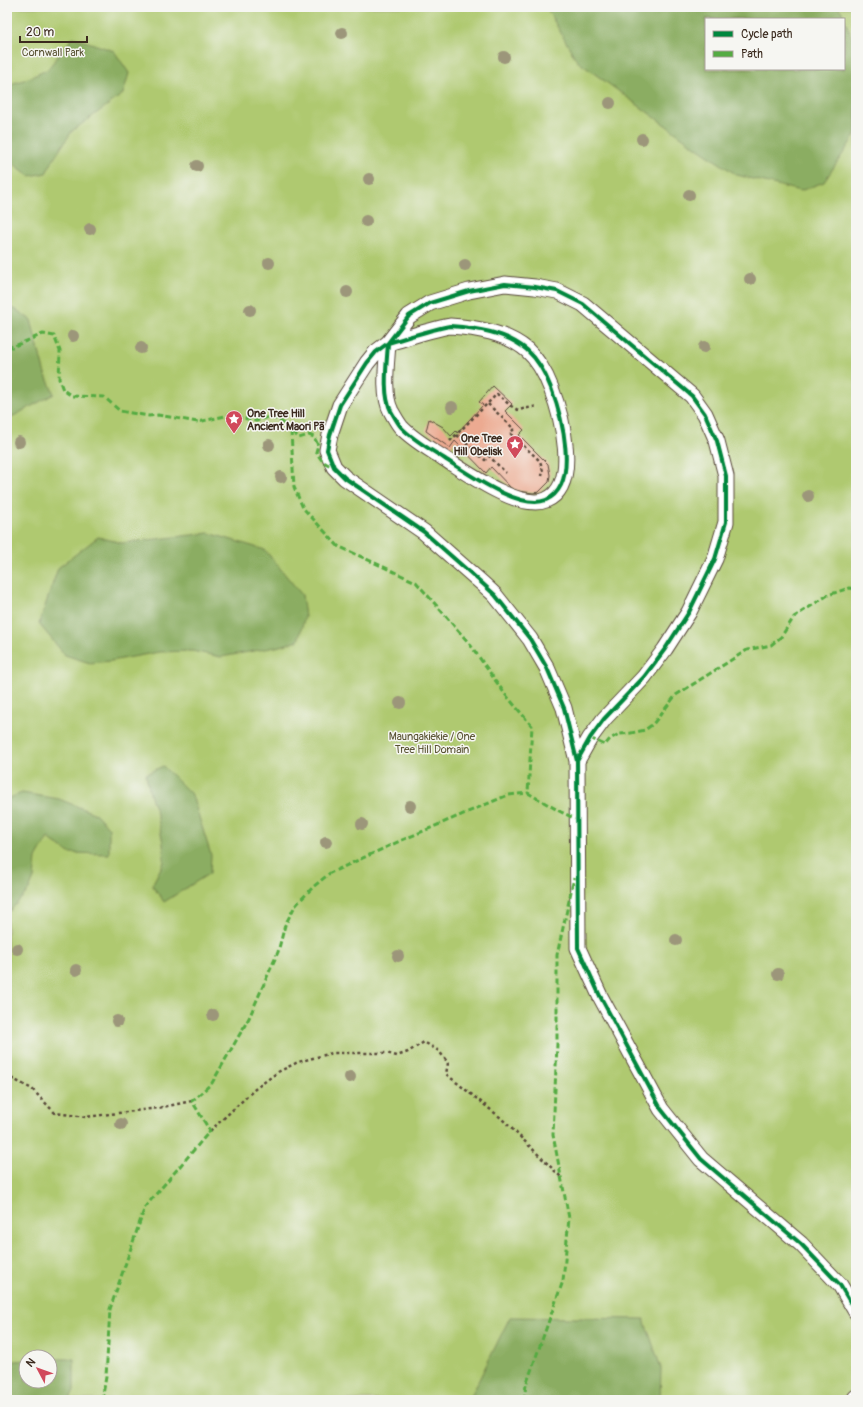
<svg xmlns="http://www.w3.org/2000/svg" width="863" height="1407" font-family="Pangolin,sans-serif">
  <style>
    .green { fill: #afc96f; stroke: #757a46; fill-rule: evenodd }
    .forest { fill: #8bad62; stroke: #636c40; fill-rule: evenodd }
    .building { fill: #ecaa91 }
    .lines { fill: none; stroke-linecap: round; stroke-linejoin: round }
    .pedestrian-casing { stroke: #564639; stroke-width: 17 }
    .path { stroke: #564639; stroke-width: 2.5; stroke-dasharray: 3 3; stroke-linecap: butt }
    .pedestrian { stroke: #fff; stroke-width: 15 }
    .quiet { stroke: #55ab43; stroke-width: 3; stroke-dasharray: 6 3; stroke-linecap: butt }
    .cycleway-casing { stroke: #f6f6f2; stroke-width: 6 }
    .cycleway { stroke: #00873e; stroke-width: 4 }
    .tree { fill: #9c967a }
    .labels { text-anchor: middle; stroke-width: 3; stroke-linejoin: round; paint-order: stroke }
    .park-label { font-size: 11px; fill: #585232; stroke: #f6f6f2 }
    .poi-label { font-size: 11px; font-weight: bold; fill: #3b2a1e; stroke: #f6f6f2; text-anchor: start }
  </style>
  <rect width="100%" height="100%" fill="#f6f6f2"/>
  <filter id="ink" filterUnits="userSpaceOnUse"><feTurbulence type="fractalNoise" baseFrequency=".025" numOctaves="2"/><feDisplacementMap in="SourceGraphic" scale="8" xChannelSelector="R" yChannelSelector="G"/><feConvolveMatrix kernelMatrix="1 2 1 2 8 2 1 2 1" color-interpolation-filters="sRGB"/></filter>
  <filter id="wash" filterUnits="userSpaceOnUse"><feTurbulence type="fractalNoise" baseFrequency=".012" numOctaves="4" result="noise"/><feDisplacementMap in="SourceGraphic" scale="16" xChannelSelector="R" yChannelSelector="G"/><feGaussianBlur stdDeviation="0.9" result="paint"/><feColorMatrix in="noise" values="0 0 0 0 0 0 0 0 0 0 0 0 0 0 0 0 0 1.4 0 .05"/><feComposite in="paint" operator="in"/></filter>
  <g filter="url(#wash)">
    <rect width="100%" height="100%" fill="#eee8d1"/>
    <path class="green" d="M7 7H856V1400H7ZM706 19H844V69H706ZM26 1357H50V1381H26Z"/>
    <path class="forest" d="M546 7H837L841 10 856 48V134L824 182 800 191 737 175 697 148 577 61ZM706 19H844V69H706Z
      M73 37 114 51 129 73 123 94 72 131 55 157 46 173 30 176 7 159V85L24 80 47 70Z
      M7 308 15 309 31 320 44 371 54 394 8 419H7Z
      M209 533 265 550 302 595 305 616 298 641 276 647 221 657 192 651 159 652 111 661 90 663 65 655 39 624 58 568 98 537 122 543Z
      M163 766 192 795 211 855 210 873 164 902 152 885 164 862 163 843 157 814 150 794 146 774Z
      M22 793 59 799 96 814 109 828V854L69 853 48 838 36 858 34 878 29 890 7 914V799Z
      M510 1317 644 1319 661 1368 660 1400H469Z
      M50 1359H74V1391L69 1400H7V1362L26 1360V1381H50Z"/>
    <g id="blocks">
      <path class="building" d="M493 386 512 404 505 411 524 430 519 435 548 464 550 475 549 482 539 492 533 493 518 491 511 488 491 467 486 473 455 441 450 448 426 431 429 419 443 427 451 436 456 431 457 433 483 405 479 402Z"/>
    </g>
  </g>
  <g filter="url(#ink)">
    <use href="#blocks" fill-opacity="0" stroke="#564639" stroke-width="1"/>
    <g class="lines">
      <g class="pedestrian-casing">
        <path id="pedestrian" d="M450 326C476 328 506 332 527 350 537 359 546 375 551 388 561 414 581 485 546 500 520 511 467 473 445 459 430 449 413 440 401 427 397 422 394 416 391 411 382 394 387 362 388 343 409 337 429 330 450 326Z
          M577 761 590 738 604 719 644 677 665 649 689 612 715 559 726 522V476L717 441 705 414 692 396 583 304 557 291 535 287 505 284 469 291 430 303 409 316 388 343 376 352 367 363 340 405 330 435 327 450 334 467 345 478 424 532 483 584 495 595 530 639 547 668 564 708 577 761 578 948 600 996 661 1109 701 1159 801 1244 840 1285 856 1312
          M854 1400 856 1397"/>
      </g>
      <path class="path" d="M488 404 514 429 510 433 540 461 543 471 542 476
        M457 435 485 460 489 456 506 473
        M450 441 497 394 511 406 518 410 538 406
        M7 1074 11 1078 32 1089 55 1113 86 1117 158 1108 192 1101
        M210 1131 255 1089 278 1072 298 1062 332 1053H386L397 1056 408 1052 424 1042 439 1051 448 1063 446 1074 501 1118 561 1177"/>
      <use href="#pedestrian" class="pedestrian"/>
      <path class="quiet" d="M7 345 12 347 43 334 54 336 60 351 59 379 63 390 72 396 104 397 120 411 149 416 158 415 198 422 230 415 256 421 269 417 281 421 299 438 309 435 314 437 318 445 316 452C322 461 323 463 334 467
        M291 431 294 487 303 508 338 546 416 582 469 643 505 694 532 726 528 793
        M590 738 605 745 610 739 619 734 631 733 645 730 653 724 676 695 747 650 771 645 781 637 794 617 828 595 849 588 856 589
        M102 1400 106 1377 110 1309 145 1207 210 1131 192 1101 212 1083 249 1018 278 952 285 925 295 906 313 887 330 873 400 841 508 795 528 793 561 812 578 820
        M524 1400 526 1385 563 1281 569 1218 553 1135 557 1044V955L574 878
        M854 1400 856 1397"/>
      <g class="cycleway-casing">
        <path id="cycleway" d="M450 326C476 328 506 332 527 350 537 359 546 375 551 388 561 414 581 485 546 500 520 511 467 473 445 459 430 449 413 440 401 427 397 422 394 416 391 411 382 394 387 362 388 343 409 337 429 330 450 326Z
          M577 761 590 738 604 719 644 677 665 649 689 612 715 559 726 522V476L717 441 705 414 692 396 583 304 557 291 535 287 505 284 469 291 430 303 409 316 388 343 376 352 367 363 340 405 330 435 327 450 334 467 345 478 424 532 483 584 495 595 530 639 547 668 564 708 577 761 578 948 600 996 661 1109 701 1159 801 1244 840 1285 856 1312"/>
      </g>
      <use href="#cycleway" class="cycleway"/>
    </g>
    <g class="tree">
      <circle cx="342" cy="33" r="6"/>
      <circle cx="504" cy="57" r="6"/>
      <circle cx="610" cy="103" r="6"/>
      <circle cx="642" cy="139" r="6"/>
      <circle cx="197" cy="166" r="6"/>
      <circle cx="369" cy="179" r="6"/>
      <circle cx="689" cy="195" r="6"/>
      <circle cx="366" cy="221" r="6"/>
      <circle cx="90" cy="229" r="6"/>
      <circle cx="269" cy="263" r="6"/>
      <circle cx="465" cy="265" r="6"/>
      <circle cx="750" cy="279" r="6"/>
      <circle cx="347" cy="292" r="6"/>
      <circle cx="250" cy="310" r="6"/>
      <circle cx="73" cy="336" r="6"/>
      <circle cx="704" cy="347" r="6"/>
      <circle cx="141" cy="348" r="6"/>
      <circle cx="452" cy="407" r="6"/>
      <circle cx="19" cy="442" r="6"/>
      <circle cx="269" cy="445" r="6"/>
      <circle cx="281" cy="477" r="6"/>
      <circle cx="808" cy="496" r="6"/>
      <circle cx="400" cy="703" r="6"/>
      <circle cx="410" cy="806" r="6"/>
      <circle cx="362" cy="824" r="6"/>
      <circle cx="326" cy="842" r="6"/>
      <circle cx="676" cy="940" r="6"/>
      <circle cx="17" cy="949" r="6"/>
      <circle cx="398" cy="956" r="6"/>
      <circle cx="76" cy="970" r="6"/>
      <circle cx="778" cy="974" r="6"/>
      <circle cx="213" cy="1015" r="6"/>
      <circle cx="117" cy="1021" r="6"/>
      <circle cx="350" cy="1077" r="6"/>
      <circle cx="121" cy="1124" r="6"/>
    </g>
  </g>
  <defs>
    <g id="sight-pin" transform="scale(0.9)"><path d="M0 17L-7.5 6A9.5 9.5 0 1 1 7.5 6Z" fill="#d1495b" stroke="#f6f6f2"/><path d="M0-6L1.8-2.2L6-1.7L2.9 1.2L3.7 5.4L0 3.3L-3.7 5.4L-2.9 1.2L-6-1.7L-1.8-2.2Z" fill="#fff"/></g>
  </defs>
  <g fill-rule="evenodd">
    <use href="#sight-pin" x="234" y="419"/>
    <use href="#sight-pin" x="515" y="444"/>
  </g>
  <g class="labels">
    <g class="park-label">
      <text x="53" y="56">Cornwall Park</text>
      <text x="432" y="740">Maungakiekie / One<tspan x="432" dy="13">Tree Hill Domain</tspan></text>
    </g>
    <g class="poi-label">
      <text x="247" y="417">One Tree Hill<tspan x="247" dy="13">Ancient Maori Pā</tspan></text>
      <text x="502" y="442" text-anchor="end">One Tree<tspan x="502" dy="13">Hill Obelisk</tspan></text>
    </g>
  </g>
  <rect width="863" height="1407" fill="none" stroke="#f6f6f2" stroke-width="24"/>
  <rect x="705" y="18" width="140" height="52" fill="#f6f6f2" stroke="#aba49d"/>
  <rect x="713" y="31" width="20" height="6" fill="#00873e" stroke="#aba49d"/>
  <text x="741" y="38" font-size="12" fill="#3b2a1e">Cycle path</text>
  <rect x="713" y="51" width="20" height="6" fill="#55ab43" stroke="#aba49d"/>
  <text x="741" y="58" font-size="12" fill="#3b2a1e">Path</text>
  <g transform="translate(38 1369) rotate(311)"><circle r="19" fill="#f6f6f2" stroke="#aba49d"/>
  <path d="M0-3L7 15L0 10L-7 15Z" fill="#d1495b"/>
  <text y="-6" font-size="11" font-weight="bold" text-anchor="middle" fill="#3b2a1e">N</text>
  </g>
  <path d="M20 36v6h67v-6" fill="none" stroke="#3b2a1e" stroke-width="2"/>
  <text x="26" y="36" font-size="12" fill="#3b2a1e" stroke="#f6f6f2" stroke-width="3" paint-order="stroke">20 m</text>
</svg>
